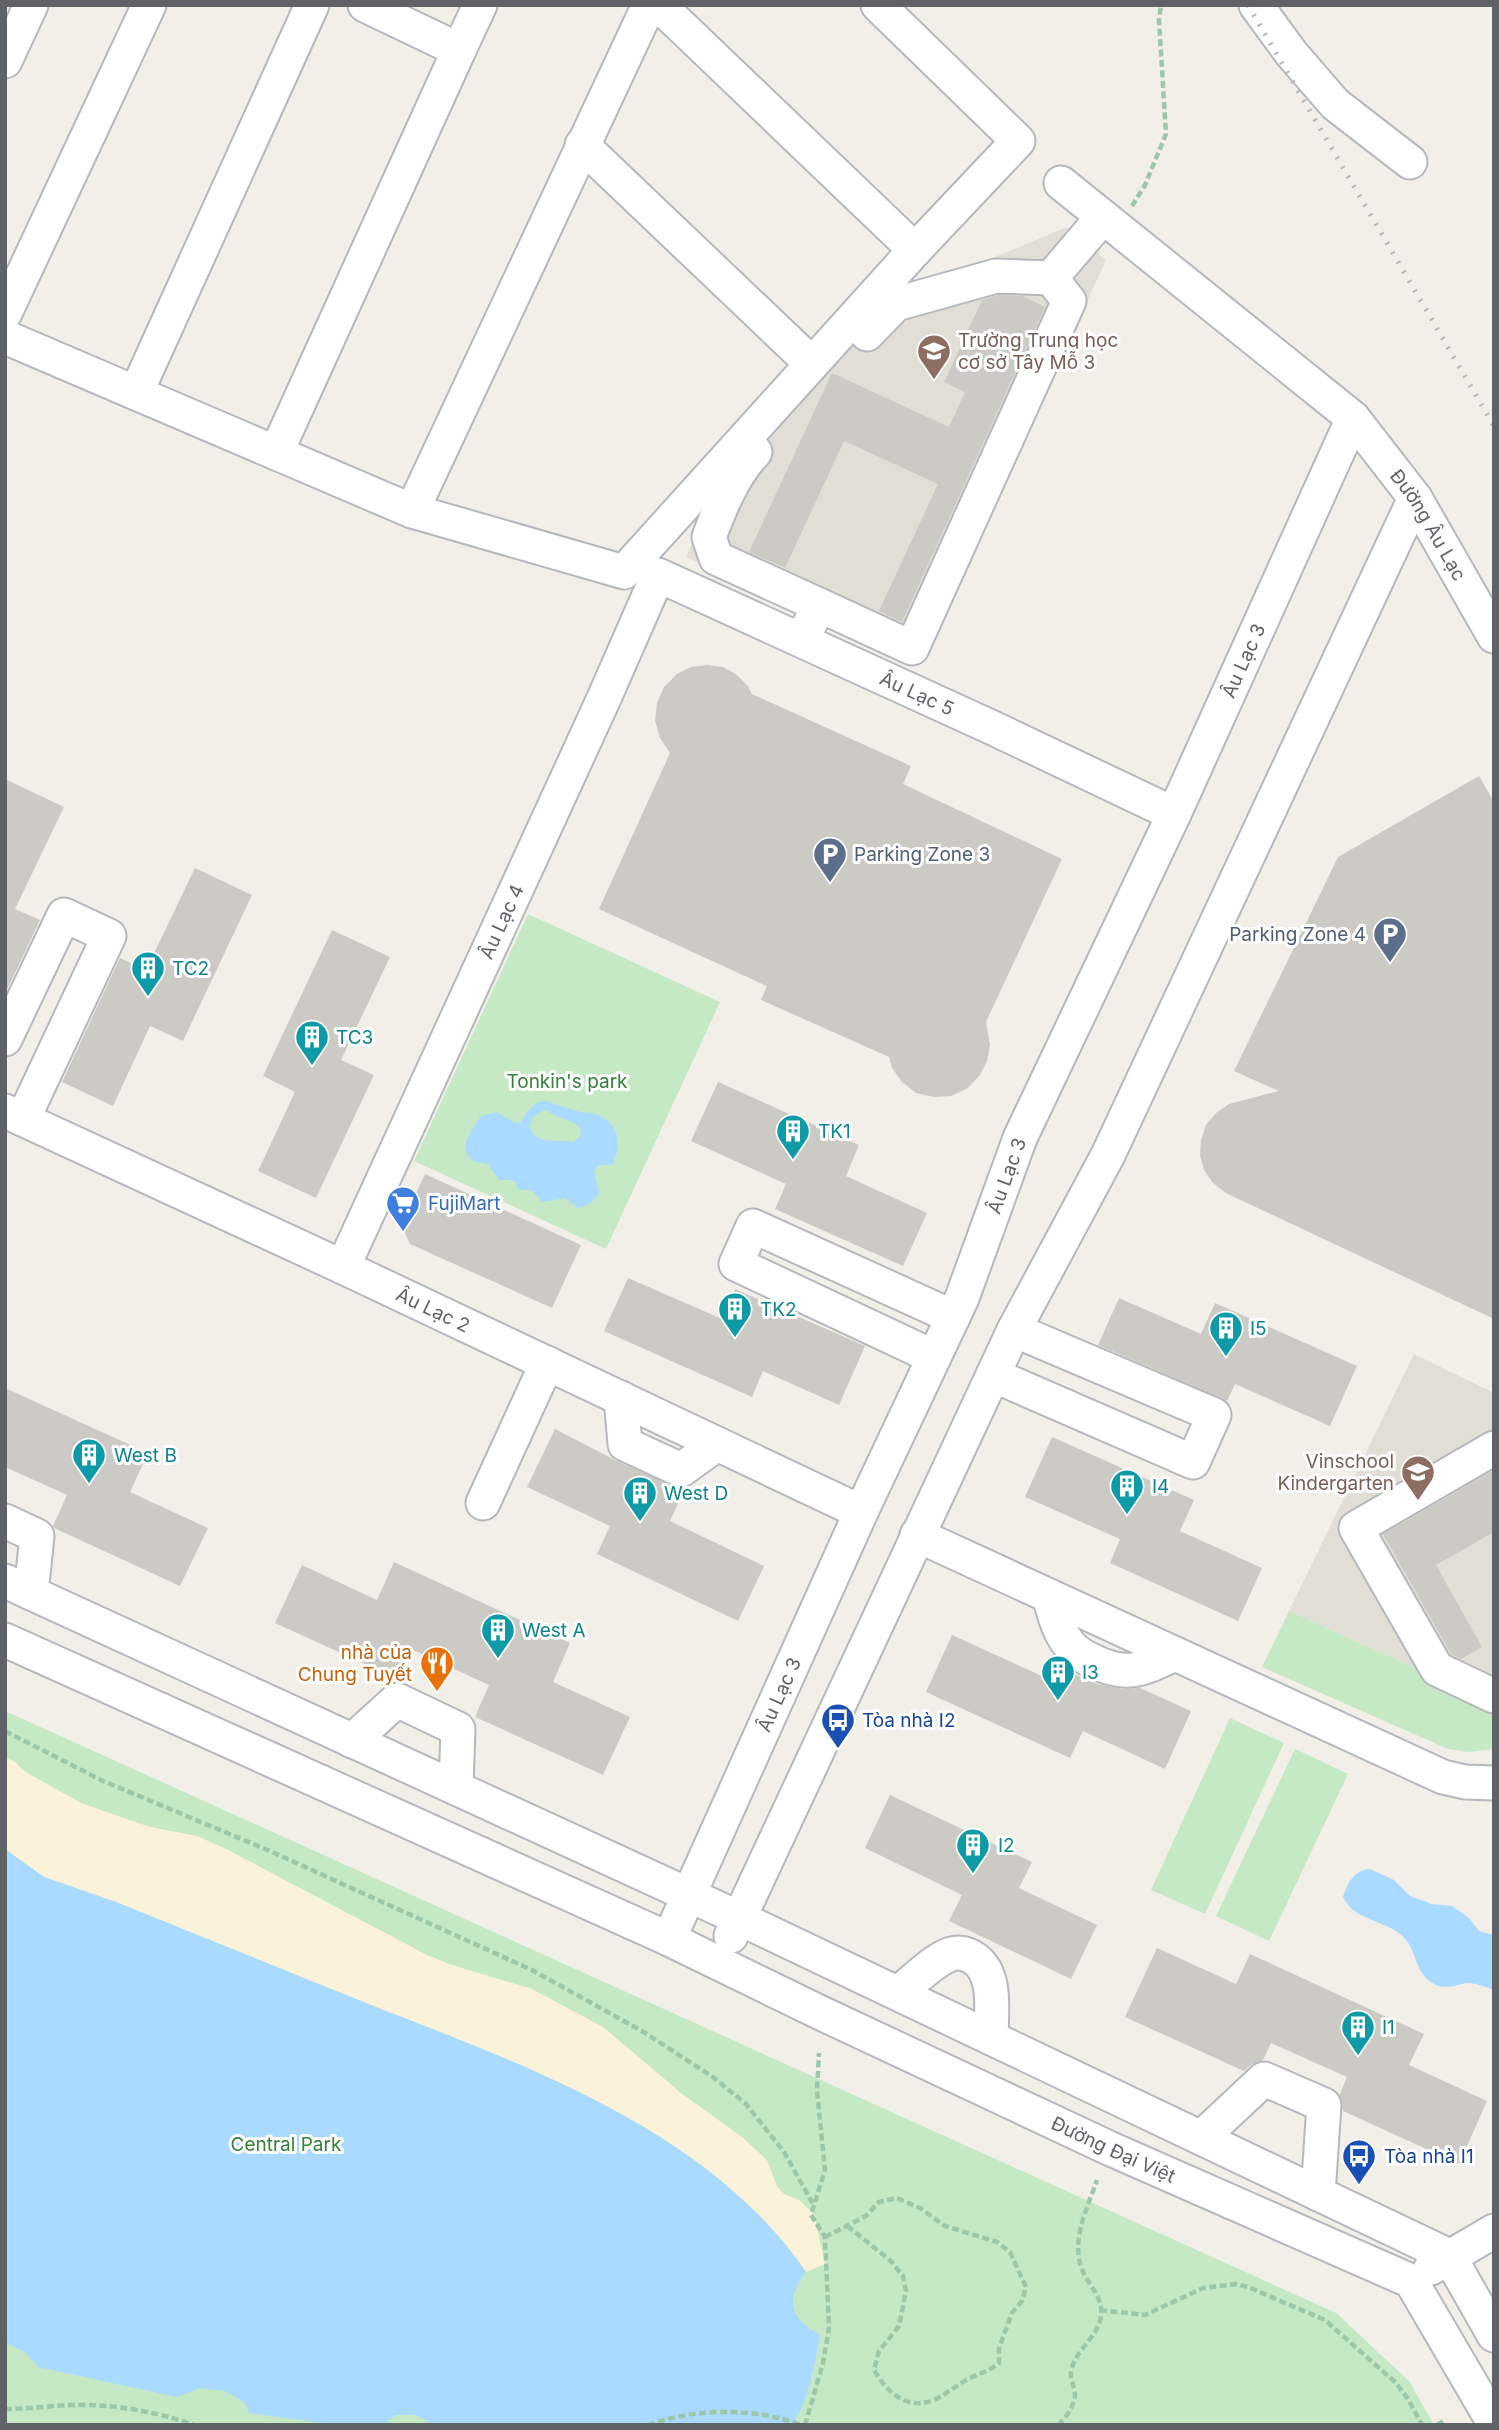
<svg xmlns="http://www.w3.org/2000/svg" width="1499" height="2430" font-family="Inter,sans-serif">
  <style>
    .education { fill: #e1ded6 }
    .green { fill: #c5e8c5 }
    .sand { fill: #fbf3d9 }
    .water { fill: #aadaff; fill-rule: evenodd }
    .building { fill: #cccac5 }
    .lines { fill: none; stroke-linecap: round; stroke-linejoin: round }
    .minor-casing { stroke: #b5b8bc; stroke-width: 37 }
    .path { stroke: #9cc7a9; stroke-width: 4.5; stroke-dasharray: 7 3.5; stroke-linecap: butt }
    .minor { stroke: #fff; stroke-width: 33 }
    .rail { stroke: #b6b7b8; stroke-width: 5; stroke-dasharray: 2 9; stroke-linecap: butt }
    .labels { text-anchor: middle; stroke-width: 6; stroke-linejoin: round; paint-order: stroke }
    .education-label { font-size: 19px; fill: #785e54; stroke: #fff; text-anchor: start }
    .street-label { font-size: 19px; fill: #5f6368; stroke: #fff }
    .service-label { font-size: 19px; fill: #4e5e75; stroke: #fff; text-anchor: start }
    .culture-label { font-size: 19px; fill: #0d838f; stroke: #fff; text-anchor: start }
    .park-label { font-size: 19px; fill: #348238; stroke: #fff }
    .shop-label { font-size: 19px; fill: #366cbe; stroke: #fff; text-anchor: start }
    .food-label { font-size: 19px; fill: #c56008; stroke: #fff; text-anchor: end }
    .transit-label { font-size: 19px; fill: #164399; stroke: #fff; text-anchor: start }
  </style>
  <rect width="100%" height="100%" fill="#f1efe8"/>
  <path class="education" d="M1067 227 1106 260 922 662 686 557 707 508 744 461 891 300Z
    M1414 1354 1494 1393V1704L1289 1611Z"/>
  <path class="green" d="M528 914 720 1002 606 1249 414 1161Z
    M1289 1611 1494 1704V1749L1468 1752 1448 1749 1262 1667Z
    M5 1711 1336 2313 1409 2381 1434 2425H5Z
    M1230 1718 1284 1743 1205 1914 1151 1890Z
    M1295 1749 1348 1774 1269 1941 1216 1916Z"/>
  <path class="sand" d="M5 1758 14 1761 24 1771 81 1803 150 1827 197 1836 228 1850 427 1955 452 1965 532 1989 603 2027 681 2093 742 2137 767 2160 777 2186 784 2194 799 2200 814 2214 825 2264 806 2272C708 2129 526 2066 371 2005 286 1971 201 1936 116 1902L44 1877 5 1849Z"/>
  <path class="water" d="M546 1101C555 1103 563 1108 573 1110 582 1113 592 1112 600 1116 620 1126 622 1147 612 1165H598L594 1171 599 1193C594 1201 588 1206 578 1208L565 1198 542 1202 533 1191 518 1189 516 1183 512 1180H499L488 1164C482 1162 475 1163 471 1159 457 1147 474 1126 481 1116L497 1112 515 1123H520C528 1112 531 1102 546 1101ZM544 1110C551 1112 554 1116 561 1118 570 1122 575 1120 581 1130L580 1136 573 1142C555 1138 537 1147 529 1126L533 1117Z
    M5 1849 44 1877 116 1902C201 1936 286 1971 371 2005 526 2066 708 2129 806 2272 784 2301 790 2318 820 2335 814 2365 810 2399 792 2425H434L416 2415H395L384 2425H337L249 2413 244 2402 225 2391 200 2388 177 2397 38 2367 26 2353 5 2342Z
    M1370 1869 1394 1880 1410 1896 1432 1904 1452 1906 1469 1918 1479 1931 1494 1935V1990C1485 1987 1477 1983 1468 1983 1457 1984 1447 1990 1436 1985 1411 1972 1419 1948 1400 1934 1381 1919 1354 1920 1343 1897 1348 1883 1354 1870 1370 1869Z"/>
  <path class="building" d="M998 295 1023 296 1045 307 902 622 879 611 938 484 844 441 785 568 749 552 832 373 949 427 965 392 944 382 982 300Z
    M707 665 723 667 737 675 748 686 752 694 911 766 903 784 1062 859 986 1022 990 1045 987 1061 980 1075 968 1088 951 1096 934 1097 916 1093 902 1082 892 1068 889 1057 761 1000 767 986 599 909 670 753 660 738 655 721 657 703 664 687 677 674 691 667Z
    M1479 776 1494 802V1319L1226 1193 1213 1183 1204 1170 1200 1155 1201 1140 1206 1125 1216 1113 1229 1104 1279 1091 1234 1071 1338 857Z
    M5 779 64 807 15 909 40 920 5 994Z
    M195 868 252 895 183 1041 150 1026 113 1106 62 1082 120 958 146 970Z
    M332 930 390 957 341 1060 374 1075 316 1198 258 1171 295 1092 263 1076Z
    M718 1082 859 1145 846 1176 927 1213 903 1266 775 1209 786 1184 691 1141Z
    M425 1174 581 1245 552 1308 410 1244 401 1225Z
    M628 1278 722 1319 735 1289 865 1346 839 1405 763 1371 752 1397 604 1331Z
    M1119 1298 1201 1334 1215 1303 1357 1366 1330 1426 1235 1384 1227 1401 1098 1345Z
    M5 1388 148 1453 130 1492 208 1528 180 1586 54 1528 53 1526 67 1495 5 1467Z
    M555 1429 617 1461 684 1491 670 1521 764 1566 738 1621 597 1554 610 1526 527 1487Z
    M1052 1437 1194 1500 1180 1531 1262 1568 1238 1621 1110 1563 1120 1539 1025 1497Z
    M1494 1470V1532L1436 1565 1482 1647 1461 1659 1451 1654 1383 1534Z
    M394 1562 570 1643 553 1682 630 1717 603 1775 475 1717 489 1685 413 1650 400 1680 275 1623 302 1565 377 1600Z
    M952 1635 1053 1681 1061 1663 1075 1674 1097 1684 1123 1689 1140 1688 1191 1711 1165 1769 1083 1731 1070 1758 926 1692Z
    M890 1795 1032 1862 1019 1888 1097 1925 1071 1979 949 1921 962 1895 865 1848Z
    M1157 1948 1236 1984 1250 1954 1424 2034 1409 2065 1487 2101 1459 2164 1343 2111 1340 2094 1347 2077 1271 2043 1263 2060 1251 2065 1244 2071 1125 2017Z"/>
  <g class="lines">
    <g class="minor-casing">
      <g id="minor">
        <path d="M659 5 915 250"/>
        <path d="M1256 5 1291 53 1335 104 1410 162"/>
        <path d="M459 50 480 5"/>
        <path d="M5 61 31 5"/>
        <path d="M582 145 812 364"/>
        <path id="s1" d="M1061 183 1353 418 1415 498 1494 636"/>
        <path d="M5 313 149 5"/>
        <path d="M867 334 896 304 996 276 1051 278 1103 217"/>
        <path d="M5 337 412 511 624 572 915 250 1018 141 878 5"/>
        <path d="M136 393 312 5"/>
        <path d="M755 452C733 475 720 508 709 537L716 558 819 605 802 640"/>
        <path d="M276 453 459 50 365 5"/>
        <path d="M412 511 649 5"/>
        <path d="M819 605 912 648 1069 301 1051 278"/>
        <path d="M5 1039 64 915 109 936 23 1119"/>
        <path id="s2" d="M5 1111 343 1267 861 1512"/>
        <path id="s3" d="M343 1267 605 696 658 575 993 728 1174 814"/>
        <path d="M934 1357 736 1264 753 1226 953 1317"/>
        <path d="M993 1375 1193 1462 1214 1415 1014 1330"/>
        <path d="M621 1398 625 1444 681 1470 717 1444"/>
        <path d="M1494 1448 1356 1528 1437 1669 1494 1696"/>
        <path d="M483 1503 547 1363"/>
        <path d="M5 1521 37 1536 31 1593"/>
        <path d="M917 1535 1443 1777 1465 1782 1494 1783"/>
        <path d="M5 1581 739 1918 1449 2256 1494 2335"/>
        <path d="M1049 1596C1053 1609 1056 1625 1064 1637 1070 1648 1081 1656 1093 1661 1127 1678 1143 1669 1175 1654"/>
        <path id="s4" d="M5 1640 669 1939 821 2013 1111 2149 1411 2281 1494 2423"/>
        <path d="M352 1741 397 1700 458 1729 456 1788"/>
        <path d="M731 1936 1014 1330 1108 1155 1415 498"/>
        <path id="s5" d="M669 1939 861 1512 962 1298 1020 1138 1174 814 1353 418"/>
        <path d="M898 1993C914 1981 932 1961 951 1954 958 1952 965 1953 972 1957 998 1972 991 2012 991 2038"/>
        <path d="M1201 2138 1264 2079 1324 2105 1318 2194"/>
        <path d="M1431 2268 1494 2231"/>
      </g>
    </g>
    <path class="path" d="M1132 206 1145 185 1166 134 1159 20 1161 5
      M5 1731 101 1780 270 1851 532 1970 642 2031 713 2077 746 2104 784 2152 813 2204
      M825 2237 866 2216 879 2202 897 2198 920 2208 945 2226 997 2242 1010 2252 1026 2287 1022 2301 1012 2313 999 2348V2363C990 2371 980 2373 970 2378 958 2384 948 2393 936 2399 909 2412 887 2393 874 2370L879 2351 899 2326 906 2291 903 2276 891 2261 846 2225
      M1100 2310 1145 2315 1203 2288 1236 2284 1248 2287 1325 2320 1396 2383 1408 2399 1422 2425
      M5 2409C27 2409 49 2406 71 2405 113 2404 154 2411 194 2425
      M648 2425C698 2408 751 2407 802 2425
      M805 2425 823 2363 829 2328 825 2237 811 2215 825 2170 817 2091 819 2053
      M1058 2425C1067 2416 1075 2406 1075 2393 1074 2385 1070 2379 1071 2372 1075 2349 1098 2338 1101 2316 1104 2295 1084 2282 1080 2263 1073 2235 1088 2206 1097 2180
      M1437 2425 1443 2421"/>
    <use href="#minor" class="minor"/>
    <path class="rail" d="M1248 5 1494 426"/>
  </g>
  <defs>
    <g id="school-pin" transform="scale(1.75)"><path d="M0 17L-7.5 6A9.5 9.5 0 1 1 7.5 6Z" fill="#8d6e63" stroke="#fff"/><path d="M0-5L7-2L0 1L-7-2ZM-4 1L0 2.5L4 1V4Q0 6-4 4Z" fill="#fff"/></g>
    <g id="parking-pin" transform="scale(1.75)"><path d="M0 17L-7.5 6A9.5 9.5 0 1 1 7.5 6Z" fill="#5c6f8a" stroke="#fff"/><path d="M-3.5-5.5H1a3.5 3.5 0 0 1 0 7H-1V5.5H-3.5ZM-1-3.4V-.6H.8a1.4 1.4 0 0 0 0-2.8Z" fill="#fff"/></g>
    <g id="building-pin" transform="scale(1.75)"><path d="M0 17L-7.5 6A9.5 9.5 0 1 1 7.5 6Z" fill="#0f9aa8" stroke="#fff"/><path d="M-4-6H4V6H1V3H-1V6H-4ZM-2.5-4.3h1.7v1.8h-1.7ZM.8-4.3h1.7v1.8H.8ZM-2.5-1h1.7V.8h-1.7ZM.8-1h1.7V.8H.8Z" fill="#fff"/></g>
    <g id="supermarket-pin" transform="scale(1.75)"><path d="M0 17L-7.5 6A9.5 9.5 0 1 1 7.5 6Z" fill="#3f7fe0" stroke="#fff"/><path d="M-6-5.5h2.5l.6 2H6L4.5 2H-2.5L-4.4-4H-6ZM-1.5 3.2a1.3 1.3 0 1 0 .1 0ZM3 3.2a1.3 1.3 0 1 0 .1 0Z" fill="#fff"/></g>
    <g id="restaurant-pin" transform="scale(1.75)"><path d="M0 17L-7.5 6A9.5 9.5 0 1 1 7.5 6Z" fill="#e8710a" stroke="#fff"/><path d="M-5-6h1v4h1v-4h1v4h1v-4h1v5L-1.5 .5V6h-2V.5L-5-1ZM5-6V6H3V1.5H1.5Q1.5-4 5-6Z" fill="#fff"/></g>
    <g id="bus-pin" transform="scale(1.75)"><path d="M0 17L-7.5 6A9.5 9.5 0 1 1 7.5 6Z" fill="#1a4fb4" stroke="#fff"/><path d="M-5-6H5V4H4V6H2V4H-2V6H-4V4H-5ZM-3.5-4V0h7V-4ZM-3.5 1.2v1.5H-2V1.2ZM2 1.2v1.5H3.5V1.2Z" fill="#fff"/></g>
  </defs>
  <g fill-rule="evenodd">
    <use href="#school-pin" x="934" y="351"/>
    <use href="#parking-pin" x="830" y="854"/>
    <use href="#parking-pin" x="1390" y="934"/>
    <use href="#building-pin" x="148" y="968"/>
    <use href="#building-pin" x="312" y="1037"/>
    <use href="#building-pin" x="793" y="1131"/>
    <use href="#supermarket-pin" x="403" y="1203"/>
    <use href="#building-pin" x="735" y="1309"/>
    <use href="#building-pin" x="1226" y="1328"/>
    <use href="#building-pin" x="89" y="1455"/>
    <use href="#school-pin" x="1418" y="1472"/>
    <use href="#building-pin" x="1127" y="1486"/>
    <use href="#building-pin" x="640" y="1493"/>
    <use href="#building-pin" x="498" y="1630"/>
    <use href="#restaurant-pin" x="437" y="1663"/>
    <use href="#building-pin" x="1058" y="1672"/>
    <use href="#bus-pin" x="838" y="1720"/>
    <use href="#building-pin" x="973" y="1845"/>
    <use href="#building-pin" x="1358" y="2027"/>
    <use href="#bus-pin" x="1359" y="2156"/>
  </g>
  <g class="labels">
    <g class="education-label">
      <text x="958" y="347">Trường Trung học<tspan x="958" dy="22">cơ sở Tây Mỗ 3</tspan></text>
      <text x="1394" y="1468" text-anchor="end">Vinschool<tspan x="1394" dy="22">Kindergarten</tspan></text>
    </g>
    <g class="street-label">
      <text dy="7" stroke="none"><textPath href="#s1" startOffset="506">Đường Âu Lạc</textPath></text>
      <text dy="7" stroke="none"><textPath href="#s5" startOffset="1402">Âu Lạc 3</textPath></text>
      <text dy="7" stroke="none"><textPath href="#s3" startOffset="1045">Âu Lạc 5</textPath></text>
      <text dy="7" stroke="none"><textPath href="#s3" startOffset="380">Âu Lạc 4</textPath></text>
      <text dy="7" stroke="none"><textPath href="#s5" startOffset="835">Âu Lạc 3</textPath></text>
      <text dy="7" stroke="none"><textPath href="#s2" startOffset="472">Âu Lạc 2</textPath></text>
      <text dy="7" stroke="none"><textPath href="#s5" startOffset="268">Âu Lạc 3</textPath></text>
      <text dy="7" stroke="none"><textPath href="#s4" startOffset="1220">Đường Đại Việt</textPath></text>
    </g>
    <g class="service-label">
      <text x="854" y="861">Parking Zone 3</text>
      <text x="1366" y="941" text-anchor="end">Parking Zone 4</text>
    </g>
    <g class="culture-label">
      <text x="172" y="975">TC2</text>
      <text x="336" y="1044">TC3</text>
      <text x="818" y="1138">TK1</text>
      <text x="760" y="1316">TK2</text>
      <text x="1250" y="1335">I5</text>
      <text x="114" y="1462">West B</text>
      <text x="1152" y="1493">I4</text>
      <text x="664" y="1500">West D</text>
      <text x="522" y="1637">West A</text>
      <text x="1082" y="1679">I3</text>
      <text x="998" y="1852">I2</text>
      <text x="1382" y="2034">I1</text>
    </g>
    <g class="park-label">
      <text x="567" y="1088">Tonkin's park</text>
      <text x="286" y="2151">Central Park</text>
    </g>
    <g class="shop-label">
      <text x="428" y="1210">FujiMart</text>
    </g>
    <g class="food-label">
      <text x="412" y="1659">nhà của<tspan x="412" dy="22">Chung Tuyết</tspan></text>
    </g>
    <g class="transit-label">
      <text x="862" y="1727">Tòa nhà I2</text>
      <text x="1384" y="2163">Tòa nhà I1</text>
    </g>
  </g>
  <rect width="1499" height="2430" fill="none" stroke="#5f6368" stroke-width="14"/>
</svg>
